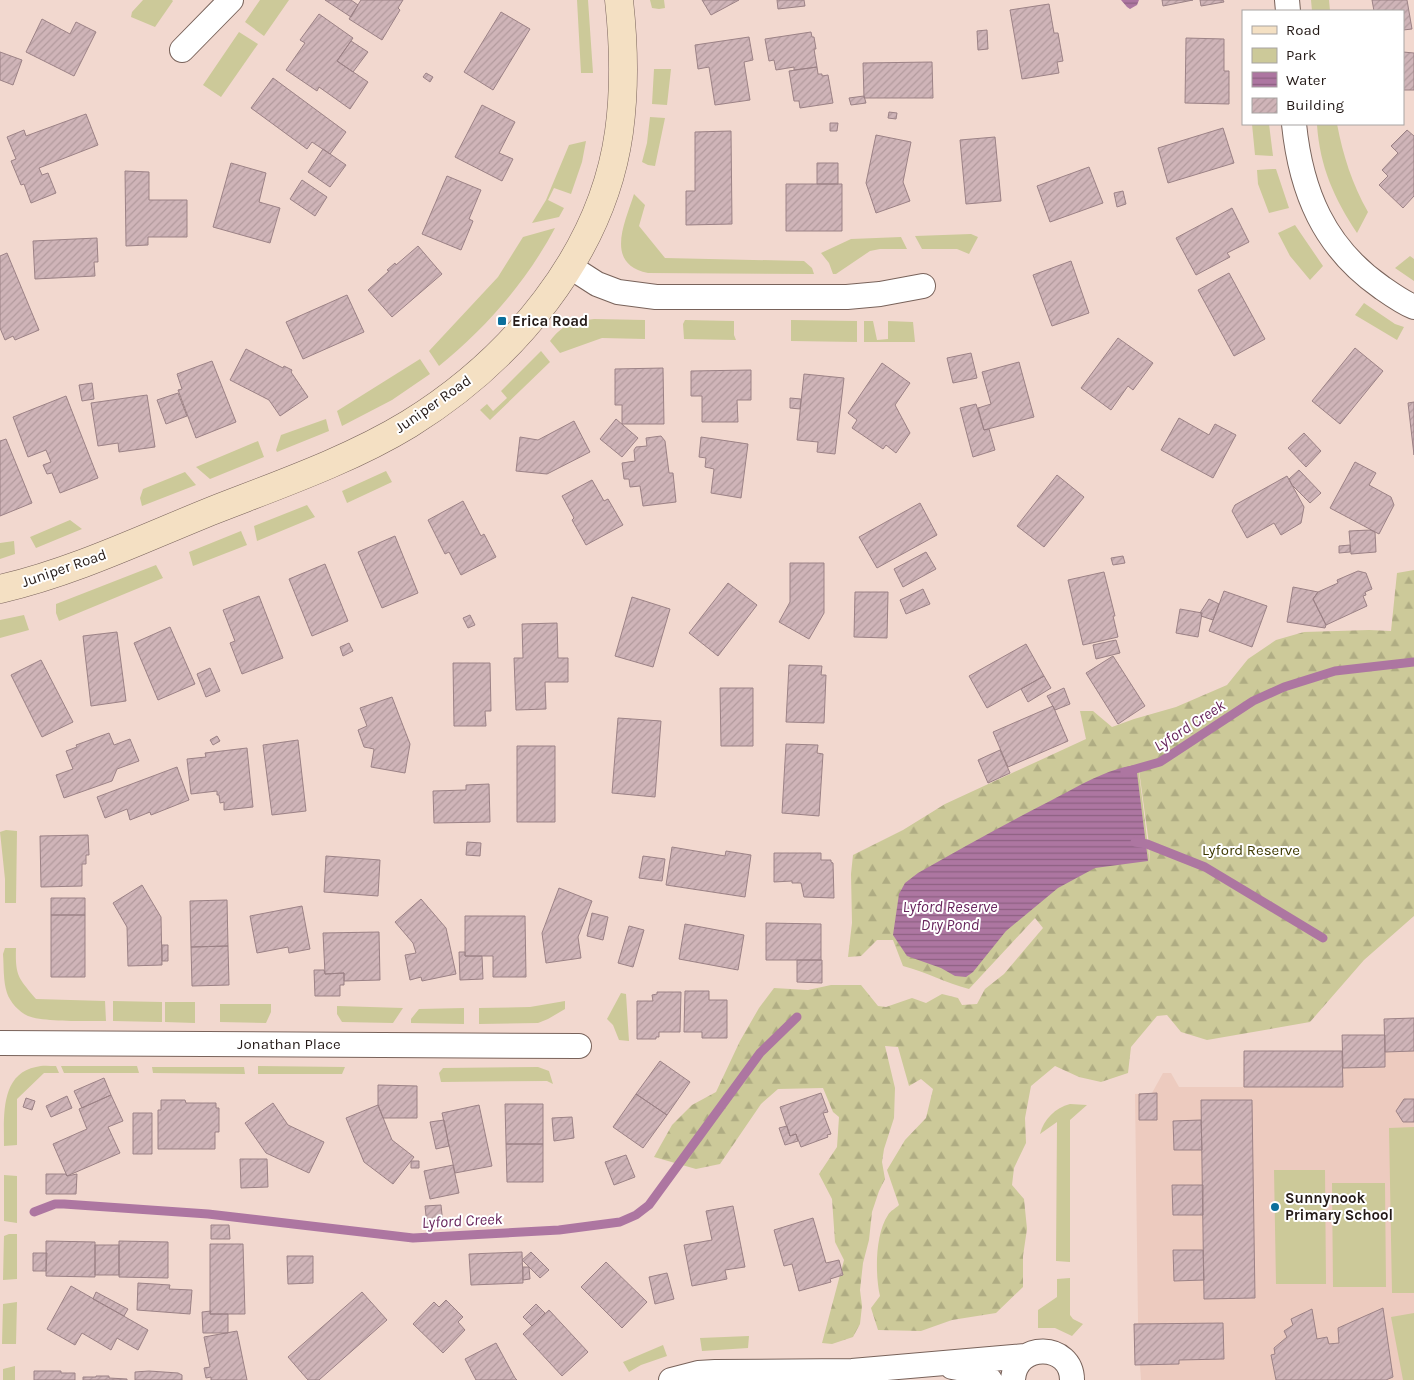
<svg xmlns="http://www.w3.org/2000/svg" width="1414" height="1380" font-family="Karla,sans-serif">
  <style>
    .built { fill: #edcbbf }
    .green { fill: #ccc999 }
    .forest { fill: url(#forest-firs) }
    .water { fill: url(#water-rules) }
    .pier { fill: #f2d8cf }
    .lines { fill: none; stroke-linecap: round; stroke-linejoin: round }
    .stream { stroke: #ad76a1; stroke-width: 9 }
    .building { fill: url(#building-hatch); stroke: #9c8286 }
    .street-casing { stroke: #78625a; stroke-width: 26 }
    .secondary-casing { stroke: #78625a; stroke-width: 29 }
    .street { stroke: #fff; stroke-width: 24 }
    .secondary { stroke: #f4e0c3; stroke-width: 28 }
    .poi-dot { fill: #0b6f9c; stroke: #fff; stroke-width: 2 }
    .labels { text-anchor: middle; stroke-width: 4; stroke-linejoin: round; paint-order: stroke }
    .poi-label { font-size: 15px; font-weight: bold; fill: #241a17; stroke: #fff; text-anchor: start }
    .street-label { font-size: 15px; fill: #241a17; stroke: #fff }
    .park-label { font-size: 15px; fill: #3d3800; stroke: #fff }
    .water-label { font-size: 16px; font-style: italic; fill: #68255d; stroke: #fff }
  </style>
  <defs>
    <pattern id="forest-firs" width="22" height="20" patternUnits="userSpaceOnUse" patternTransform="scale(1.25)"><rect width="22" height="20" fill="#ccc999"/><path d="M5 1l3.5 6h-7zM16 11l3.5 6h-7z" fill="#afac83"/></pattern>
    <pattern id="water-rules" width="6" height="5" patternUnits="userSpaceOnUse" patternTransform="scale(1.25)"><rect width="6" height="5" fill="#ad76a1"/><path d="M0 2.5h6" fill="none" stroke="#8d6082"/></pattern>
    <pattern id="building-hatch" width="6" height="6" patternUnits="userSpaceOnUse" patternTransform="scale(1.25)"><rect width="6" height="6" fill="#cfb4b8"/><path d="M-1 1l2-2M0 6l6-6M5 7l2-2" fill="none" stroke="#b29a9d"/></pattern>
  </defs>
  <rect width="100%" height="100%" fill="#f2d8cf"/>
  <path class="built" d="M1414 1018V1380H1141L1140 1365H1135L1134 1324 1138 1323V1320L1135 1094 1152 1093 1163 1073H1171L1179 1087H1243L1244 1051H1342V1035H1384V1019Z"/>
  <path class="green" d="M143 0H172L173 1 155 27 131 17 132 12Z
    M260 0H289L264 36 245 22Z
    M577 0H588L593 73H581Z
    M650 0H664L665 8 659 9 652 8Z
    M1311 0H1329L1330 11H1312Z
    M239 32 258 44 221 97 203 85Z
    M654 69H671L667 105 652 104Z
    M650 117 665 118 655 166 648 165 642 162 647 143Z
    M1252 124H1269L1273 156 1255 155Z
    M1320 124H1337C1343 155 1352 184 1368 212L1357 233C1334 198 1320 167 1317 125Z
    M586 141 582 162 571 194 554 188 548 200 564 208 559 217 532 223 546 200 569 145Z
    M1272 169H1276L1289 208 1269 213 1258 184 1257 170Z
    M634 194 645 205 639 226 665 258 804 261 812 268 814 274 648 273C604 264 625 223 634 194Z
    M1295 225 1323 266 1310 280 1290 256 1278 233Z
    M555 228C526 282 486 328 439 366L429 351 498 277 523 237Z
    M971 234 978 237 969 254 957 249H922L915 236Z
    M901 237 907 249H880L870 251 836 274H833L829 263 821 253 851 239Z
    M1410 256 1414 259V281L1395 268Z
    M1364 303 1395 324 1404 327 1397 340 1355 315Z
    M594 319 645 320V339L602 338 560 353 550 341C563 324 574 321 594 319Z
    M685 320 734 321V335L736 340 684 339 683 324Z
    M791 320 857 321V342L791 341Z
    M864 321H873L877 340 888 339V321L913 322 915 342H864Z
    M541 351 550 362 490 420 480 410 487 404 493 411 507 398 501 391Z
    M420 359 430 374 392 400 342 426 337 411Z
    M326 419 329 431 277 452 276 450 281 435Z
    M258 441 264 457 210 479 196 467Z
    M386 471 392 482 347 503 342 491Z
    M185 472 196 485 142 506 140 498 143 489Z
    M307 505 315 517 257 541 254 526Z
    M70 520 82 529 36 548 30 537Z
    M241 531 247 545 193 566 189 552Z
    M14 541 15 554 0 559V543Z
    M156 565 163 578 59 621 56 613V604Z
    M24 615 29 630 0 638V620Z
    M6 830 17 831 16 903H5V879L0 832Z
    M5 948H16C15 977 19 978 36 999L105 1001 106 1021C87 1021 43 1022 28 1016 19 1012 10 1002 7 993 3 981 4 966 3 954Z
    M621 993 626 994 629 1041 619 1040 613 1025 607 1019Z
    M113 1001 162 1002V1022L113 1021Z
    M565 1001V1009L548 1019 538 1023 479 1024V1008L530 1007Z
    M165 1002H195V1023L165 1022Z
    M220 1004H271V1012L266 1023 220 1022Z
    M337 1006 403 1008 393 1023 342 1022 337 1014Z
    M464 1008V1024L411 1023V1019L419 1009Z
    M56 1066 59 1073H44L17 1099V1145L4 1146C4 1117 0 1074 36 1067 42 1065 49 1066 56 1066Z
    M61 1066H137L139 1073H64Z
    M258 1066 345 1067 342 1074H258Z
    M152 1067H244L245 1074 153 1073Z
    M538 1067 549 1071 553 1084 547 1081 441 1082 439 1073 443 1068Z
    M1070 1104 1087 1105 1070 1120V1262L1056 1261 1057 1122 1040 1134C1044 1119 1055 1108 1070 1104Z
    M1414 1127V1293H1392L1389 1128Z
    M1274 1170H1325L1326 1284H1276Z
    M4 1175 17 1176V1223L4 1221Z
    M1332 1183H1385L1386 1287H1333Z
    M9 1234H17V1279L3 1280 4 1236Z
    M1070 1278V1315L1073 1319 1083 1324 1072 1336 1055 1328H1038V1310L1057 1297V1279Z
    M17 1302 16 1344H2L3 1304Z
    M1414 1313V1380H1403L1391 1317Z
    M749 1336 748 1348 702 1351 700 1338Z
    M663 1345 667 1356 641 1365 629 1372 623 1362Z
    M15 1366V1380H3V1369Z"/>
  <path class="forest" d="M1414 570V916L1364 960 1310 1022 1207 1040 1181 1032 1167 1015 1157 1016 1131 1047 1128 1073 1101 1082 1079 1077 1055 1066 1031 1086 1025 1118 1026 1143 1014 1168 1012 1185 1024 1199 1027 1229 1023 1256V1287L996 1313 952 1320 921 1331 878 1330 871 1308 880 1296C875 1275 875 1234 888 1215 890 1211 896 1208 899 1205L887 1170 905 1140 926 1118 933 1089 921 1079 909 1086 898 1047 885 1046 895 1088 894 1118 884 1149 882 1162 885 1179 879 1191 872 1212 869 1240 863 1263 860 1290 862 1306 860 1324 853 1337 832 1344 822 1343 844 1260 835 1242 832 1199 819 1174 837 1147 839 1117 833 1112 823 1088 778 1089 761 1104 720 1164 696 1169 654 1157 672 1125 692 1105 716 1092 740 1041 759 1008 774 988 808 990 831 985H861L878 1006 886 1007 912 998 926 1003 942 994 958 998 962 1005 977 1004 985 989 1004 974 1043 928 1035 918 969 989C946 983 926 972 903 966L893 940H877L861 956 848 957 852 923 851 874 853 855 903 830 945 804 1086 739 1080 711H1093L1112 727 1134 719 1176 707 1227 685 1248 659 1276 640 1304 632 1369 630 1391 631 1397 573Z"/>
  <path class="water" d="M1121 0H1139L1137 5 1130 9 1127 7Z
    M1136 765 1148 861 1095 868 1058 888 1006 931 973 972 966 977 955 976 941 968 907 956 893 935 899 894 905 883 918 873C962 848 1007 823 1052 800 1079 786 1106 769 1136 765Z"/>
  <path class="pier" d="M1139 770 1149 844 1150 863 1139 773Z"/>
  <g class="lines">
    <path class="stream" d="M1125 772 1160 762 1253 701 1284 687 1335 671 1414 662
      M1135 842 1147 844 1205 867 1323 938
      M34 1212 55 1204H64L208 1214 413 1238 559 1230 620 1222 636 1215 649 1205 760 1053 797 1017"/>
  </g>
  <path class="building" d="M325 0H351L358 5 351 17Z
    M361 0H403L398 8 400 10 382 40 349 19Z
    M702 0H739L711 15Z
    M777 0H804L805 6 778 9Z
    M1162 0H1193L1163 6Z
    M1200 0H1223L1224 2 1201 6Z
    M1372 0H1407L1412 29 1403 30V11H1374Z
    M1049 4 1054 33H1058L1063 61 1057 62 1059 73 1022 79 1010 10Z
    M501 12 530 29 493 90 464 72Z
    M319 14 353 38 337 61 368 82 350 109 319 87 317 91 286 70 305 43 300 40Z
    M42 19 70 34 76 22 96 32 74 76 26 52Z
    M987 30 988 49 978 50 977 31Z
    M811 32 812 37H814L816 49H814L817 67 794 70V67L776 70 774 60 769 61 765 39Z
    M749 37 753 60 744 62 750 100 715 105 709 67 698 69 695 45Z
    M1186 38 1224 39V71H1229V104L1185 103Z
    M351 41 368 52 353 72 337 61Z
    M0 52 22 60 13 85 0 80Z
    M1403 52 1414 53V90H1403Z
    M932 62 933 98H864L863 63Z
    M817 67 818 74H822V76L828 75 833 103 800 108 799 101H794L789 71Z
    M426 73 433 77 430 82 423 77Z
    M273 78 346 132 330 154 312 142 307 149 251 108Z
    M864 96 866 103 851 105 849 98Z
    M482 105 515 122 499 153 513 159 502 181 455 157Z
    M889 112 897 113 896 119 888 118Z
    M86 114 98 145 39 168 42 175 48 173 56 193 31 203 24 184 21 185 11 161 16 159 7 137 24 130 26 136Z
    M830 123H838L837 131H830Z
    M1223 128 1234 163 1168 183 1158 148Z
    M1407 130 1414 136V196L1403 208 1379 185 1388 176 1382 170 1398 153 1391 146Z
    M731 131 732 224 686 225V191H695V132Z
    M876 135 911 142 903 182 910 201 876 213 866 183Z
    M995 137 1001 201 966 204 960 140Z
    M323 149 346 165 330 187 308 172Z
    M231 163 266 173 259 202 280 208 270 243 213 227Z
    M817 163H838V184H817Z
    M1089 167 1103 203 1050 222 1037 186Z
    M125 171 149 172V200H187V237H148V245L126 246Z
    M447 176 481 190 469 219 473 221 461 250 422 234Z
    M302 180 327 197 315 216 290 199Z
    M786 184H842V231H786Z
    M1123 191 1126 204 1117 207 1114 193Z
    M1232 208 1249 242 1227 253 1230 257 1196 275 1176 238Z
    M97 238 98 262H94L95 276 35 279 33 241Z
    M418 246 442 274 392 317 368 290 389 271 387 270 395 263 396 265Z
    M7 253 39 330 15 340 13 336 5 340 0 328V256Z
    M1071 261 1089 313 1052 326 1033 275Z
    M1229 273 1265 339 1234 356 1198 290Z
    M347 295 364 332 303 359 286 322Z
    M1118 338 1153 363 1133 390 1128 386 1111 410 1081 388Z
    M1355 348 1383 371 1340 424 1312 401Z
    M246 349 283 368 284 366 292 370 291 372 308 397 280 416 269 400 230 380Z
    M971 353 977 378 953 383 947 358Z
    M212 361 236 422 196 438 178 390 182 389 177 374Z
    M1019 362 1034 417 984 430 978 408 991 404 982 372Z
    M882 363 910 383 895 405 910 433 896 453 886 445 883 449 852 428 857 420 848 413Z
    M663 368 664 424H622V405H615V369Z
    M751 370V400H737L738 422H702V396H691V371Z
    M804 374 844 378 835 454 817 452 818 442 797 440Z
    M92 383 94 399 82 401 79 385Z
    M178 393 187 416 166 424 157 400Z
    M147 395 155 447 119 452 118 443 98 446 91 403Z
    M66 396 98 478 60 493 52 473 47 474 43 465 51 462 46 450 28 457 13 417Z
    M790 398 801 399 800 409 790 408Z
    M1414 402V455L1408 403Z
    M976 404 984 430 989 429 995 450 973 457 960 408Z
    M1179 418 1209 435 1215 424 1236 435 1213 478 1161 450Z
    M616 419 638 438 622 457 600 439Z
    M574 421 590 452 547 474 516 471 520 437 538 440Z
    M1304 433 1321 451 1306 467 1288 448Z
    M661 436 665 441 669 473H673L676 502 643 506 640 486 630 487 629 479H624L622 463 635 461 634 450 636 447 647 446 646 438Z
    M701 437 748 444 741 498 711 493 714 469 705 467 706 458 699 457Z
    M6 439 32 503 0 516V441Z
    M1355 462 1376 473 1369 485 1391 497 1394 505 1379 534 1330 508Z
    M1299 470 1321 493 1310 503 1292 485 1289 479Z
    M1057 475 1084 497 1044 547 1017 526Z
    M1287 476 1304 507 1301 523 1281 535 1274 523 1247 538 1232 511 1235 505Z
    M592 480 604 501 608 499 623 525 586 545 572 520 574 518 562 496Z
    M463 501 481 536 484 534 496 557 461 575 449 552 445 554 428 520Z
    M920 503 937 535 877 568 859 537Z
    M1370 530 1375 532 1376 552 1351 554 1349 531Z
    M395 536 418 593 382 608 358 552Z
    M1350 545V552L1339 553V546Z
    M926 552 936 569 903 587 894 569Z
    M1123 556 1125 563 1113 565 1111 558Z
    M790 563H824V613L809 639 779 622 790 602Z
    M325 564 348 621 312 636 289 579Z
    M1358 571 1366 573 1372 589 1365 592 1366 595 1363 596 1367 606 1326 625 1313 599 1318 592 1338 583 1337 580Z
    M1104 572 1115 616H1113L1118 637 1083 645 1068 580Z
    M728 583 757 605 718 656 689 633Z
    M1293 587 1318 592 1313 599 1326 625 1325 628 1287 622Z
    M923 589 930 604 906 614 900 600Z
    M1224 591 1267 606 1252 647 1209 631Z
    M855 592H888L887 638 854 637Z
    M259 596 283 658 242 674 230 643 235 641 223 610Z
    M632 597 670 609 653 667 615 656Z
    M1209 599 1219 604 1213 620 1201 616 1202 613H1200Z
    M1180 609 1202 613 1198 637 1176 633Z
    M470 615 475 625 468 628 463 618Z
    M557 623 558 658H568V682H545L546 709 516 710 514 658H523L522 624Z
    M170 627 195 684 158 700 134 643Z
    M117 632 126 701 91 706 83 636Z
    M1116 640 1120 653 1096 659 1093 645Z
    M349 643 353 651 343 656 340 647Z
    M1026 644 1044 676 987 708 969 676Z
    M1113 656 1145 706 1118 724 1086 673Z
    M41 660 73 722 42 737 11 675Z
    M453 663H490L491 711H485L486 726H454Z
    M789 665 822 666 821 675H826L824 723 786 722Z
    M210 668 220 691 206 697 197 674Z
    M1044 676 1051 688 1028 702 1021 689Z
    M720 688H753V746H721Z
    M1064 688 1070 704 1055 710 1047 696Z
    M392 697 410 744 405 773 371 767 374 749 364 747 358 730 367 726 360 708Z
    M1053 706 1068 741 1008 767 993 732Z
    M618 718 661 721 655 797 612 793Z
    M109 733 114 745 130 739 139 761 117 769 112 781 64 798 56 775 73 769 66 751 77 747 76 745Z
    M217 736 220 741 213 745 210 740Z
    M298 740 306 811 272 815 263 745Z
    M786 744 818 745 817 753 823 754 819 816 782 813Z
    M517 746H555V822H517Z
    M247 748 253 807 224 810V802L220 803 219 795H217V791L191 794 187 759 206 757 205 753Z
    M1000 750 1010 773 988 783 978 760Z
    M177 767 189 800 151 815 150 812 130 820 127 809 105 818 97 797Z
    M489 784 490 822 434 823 433 791 466 790V785Z
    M88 835 89 855H86V864H82V886L41 887 40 836Z
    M467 842 481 843 480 856 466 855Z
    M672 847 725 856 726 851 751 855 745 897 666 885Z
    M774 853H821V860H831V862L833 863 834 898 804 897 801 883H792V881L774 882Z
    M326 856 380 860 378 896 324 892Z
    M643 856 665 859 662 881 639 878Z
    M142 885 161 917 162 965 128 966 127 927 113 903Z
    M559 888 592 901 578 937 581 958 546 963 542 933Z
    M51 898H85V915H51Z
    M421 899 446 928 456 974 422 981 421 977 410 980 405 955 416 953 413 943 395 922Z
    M227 900 228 946 191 947 190 901Z
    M302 906 310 949 289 953 288 947 257 953 250 916Z
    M592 913 608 917 603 940 587 936Z
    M51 915H85V977H51Z
    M465 916H525L526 977H493V956H465Z
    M766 923 821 924V960H766Z
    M685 924 744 935 738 970 679 959Z
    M629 926 644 930 633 967 618 963Z
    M379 932 380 980 344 981V973L325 974 323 933Z
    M162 945H168V961H162Z
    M228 946 229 985 192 986 191 947Z
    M459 952H465V956H482L483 979 460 980Z
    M797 960H822V983L797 982Z
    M314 970H324L325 974 344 973V985H340V996H315Z
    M685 991H709V1000H727V1038H702V1032H684Z
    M657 992H681L680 1032H659V1037H656V1039H637V1001H653L652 995 657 994Z
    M1414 1018V1051L1385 1052 1384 1019Z
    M1342 1035H1385V1067L1343 1068Z
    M1244 1051H1342L1343 1087H1244Z
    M660 1061 690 1082 667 1115 636 1094Z
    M104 1078 111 1095 82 1108 74 1091Z
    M378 1085 417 1086V1118H383L378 1105Z
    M821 1093 828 1112 823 1113 831 1134 827 1135 828 1137 801 1147 796 1134 790 1136 780 1107Z
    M1157 1093V1120H1139V1094Z
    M636 1094 667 1115 643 1148 613 1127Z
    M111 1095 123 1121 108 1127 120 1153 67 1176 53 1144 87 1129 79 1109Z
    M67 1096 72 1108 51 1117 46 1106Z
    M26 1098 35 1101 32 1110 23 1107Z
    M1404 1099H1414V1122H1403L1396 1111Z
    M161 1100H185L186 1103H216V1108H219V1132H215V1149H158V1110H161Z
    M1201 1100H1252L1255 1298 1204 1299Z
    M273 1103 288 1125 324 1142 309 1173 266 1153 245 1123Z
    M505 1104H543V1144H506Z
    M378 1105 392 1140 414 1157 393 1184 364 1162 346 1118Z
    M479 1105 492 1166 455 1173 442 1113Z
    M133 1113H152V1154H133Z
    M572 1117 574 1138 554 1141 552 1118Z
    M444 1120 449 1146 436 1149 430 1122Z
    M1201 1120 1202 1150H1174L1173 1121Z
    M787 1126 790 1136 796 1134 798 1141 785 1145 779 1128Z
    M506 1144H543V1182H507Z
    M626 1155 635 1177 614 1185 605 1162Z
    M240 1159H267L268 1187 241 1188Z
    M411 1161H419V1168H411Z
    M453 1165 459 1193 430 1199 424 1171Z
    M46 1174H66L67 1176 77 1174 76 1194H46Z
    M1172 1185H1203V1215H1173Z
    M441 1205 443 1224 427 1225 425 1206Z
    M733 1206 745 1267 725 1270 727 1279 692 1286 684 1245 712 1240 706 1211Z
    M813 1218 826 1263 839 1260 843 1275 830 1279 831 1282 799 1291 792 1264 784 1266 774 1230Z
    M211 1225H229L230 1239H211Z
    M46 1241 95 1242V1277L46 1276Z
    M119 1241 168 1242V1278L119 1277Z
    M210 1244H243L245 1314H210Z
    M95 1245H119V1275H95Z
    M1173 1250H1203L1204 1280 1174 1281Z
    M522 1252 523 1283 471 1285 469 1254Z
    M531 1252 549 1270 540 1278 522 1260Z
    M33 1253H47L46 1271H33Z
    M287 1256H313V1283L288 1284Z
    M606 1262 647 1302 622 1328 581 1287Z
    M523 1267H529L530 1279 523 1280Z
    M667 1273 674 1299 655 1304 649 1277Z
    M138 1283 170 1285 169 1289 192 1290 190 1314 137 1310Z
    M71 1286 148 1330 138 1350 117 1338 111 1350 82 1333 75 1345 47 1329Z
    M96 1292 128 1309 124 1316 93 1299Z
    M362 1292 387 1320 319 1380H308L288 1357Z
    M446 1300 463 1317 458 1322 465 1330 443 1353 413 1324 434 1302 439 1307Z
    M536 1304 545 1313 532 1326 523 1317Z
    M1383 1308 1393 1377 1386 1380H1276L1271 1355 1275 1354 1274 1348 1287 1337 1284 1331 1293 1325 1291 1319 1312 1309 1317 1339 1327 1337 1329 1344 1339 1343 1338 1328Z
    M549 1310 588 1352 562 1376 523 1334Z
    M211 1311 210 1314H228V1333H203L202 1312Z
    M1223 1323 1224 1359 1179 1360V1364L1135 1365 1134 1324Z
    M237 1331 247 1380H211V1377L206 1378 204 1368 210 1367 204 1337Z
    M496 1343 515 1378 517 1380H476L465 1359Z
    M34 1371H61V1373H75V1380H34Z
    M149 1371 178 1373 182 1375V1380H135V1372Z
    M96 1376H109V1378L127 1379V1380H83V1377H96Z"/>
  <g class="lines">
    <g class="street-casing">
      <path id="street" d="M1287 0 1288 11
        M182 50 231 0
        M1294 124C1301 192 1324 247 1381 287 1391 294 1402 302 1414 307
        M569 266 597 284 618 292 656 297H847L880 294 923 286
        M0 1043 579 1046
        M952 1367 964 1369 990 1380
        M671 1380 698 1373 715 1372 852 1371 1025 1356
        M1013 1380C1015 1341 1072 1343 1072 1380"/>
    </g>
    <g class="secondary-casing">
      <path id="secondary" d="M0 589C74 572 144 538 214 510 278 485 350 460 409 424 511 361 602 255 619 132 625 88 624 45 619 0"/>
    </g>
    <use href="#street" class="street"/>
    <use href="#secondary" class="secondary"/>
  </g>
  <g class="poi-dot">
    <rect x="497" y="316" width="10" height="10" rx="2.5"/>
    <circle cx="1275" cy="1207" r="5"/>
  </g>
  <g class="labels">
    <g class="poi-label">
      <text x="512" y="326">Erica Road</text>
      <text x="1285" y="1203">Sunnynook<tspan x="1285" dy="17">Primary School</tspan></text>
    </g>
    <g class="street-label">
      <text transform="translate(433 404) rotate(-35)" y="5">Juniper Road</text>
      <text transform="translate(64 568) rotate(-19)" y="5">Juniper Road</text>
      <text x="289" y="1049">Jonathan Place</text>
    </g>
    <g class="park-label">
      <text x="1251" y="855">Lyford Reserve</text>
    </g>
    <g class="water-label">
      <text transform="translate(1189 725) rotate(-33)" y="6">Lyford Creek</text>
      <text x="950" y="912">Lyford Reserve<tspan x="950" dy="18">Dry Pond</tspan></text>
      <text transform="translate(462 1220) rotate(-3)" y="6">Lyford Creek</text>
    </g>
  </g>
  <rect x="1242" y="10" width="162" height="115" fill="#ffffff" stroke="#a7a3a2"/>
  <rect x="1252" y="26" width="25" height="8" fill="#f4e0c3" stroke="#a7a3a2"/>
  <text x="1286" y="35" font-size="15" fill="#241a17">Road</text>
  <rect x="1252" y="48" width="25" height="15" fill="#ccc999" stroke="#a7a3a2"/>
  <text x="1286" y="60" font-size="15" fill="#241a17">Park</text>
  <rect x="1252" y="72" width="25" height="15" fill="url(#water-rules)" stroke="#a7a3a2"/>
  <text x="1286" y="85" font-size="15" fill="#241a17">Water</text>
  <rect x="1252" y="98" width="25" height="15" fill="url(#building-hatch)" stroke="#a7a3a2"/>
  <text x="1286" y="110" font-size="15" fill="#241a17">Building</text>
</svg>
